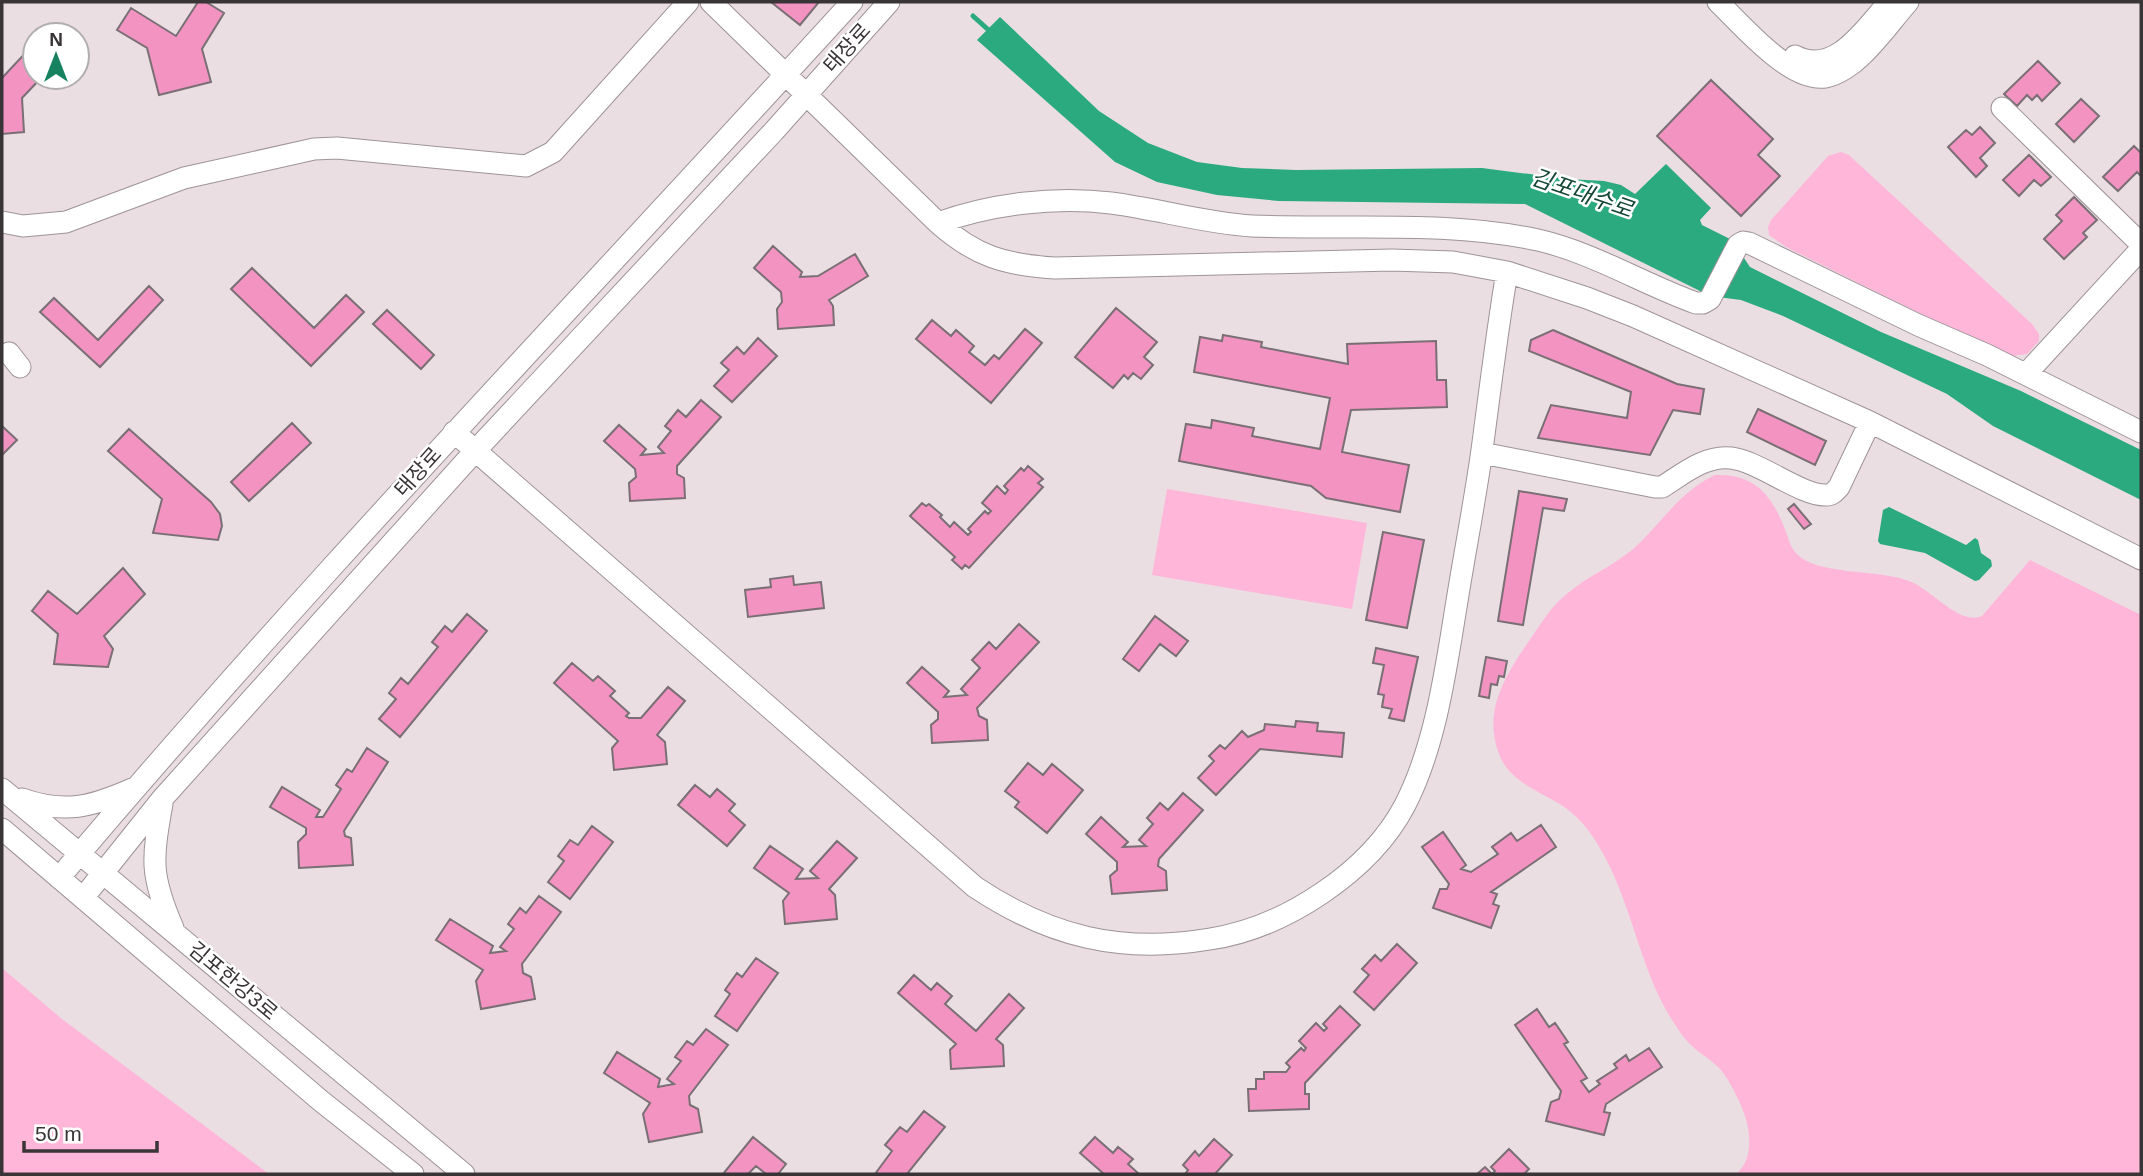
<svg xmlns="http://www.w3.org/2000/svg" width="2143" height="1176" font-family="Helvetica,'Noto Sans KR',sans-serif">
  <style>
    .green { fill: #ffb6d8 }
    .water { fill: #2aaa7e }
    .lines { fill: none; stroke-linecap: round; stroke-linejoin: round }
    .stream { stroke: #2aaa7e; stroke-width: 5 }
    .building { fill: #f293c1; stroke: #7a6f74; stroke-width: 2 }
    .minor-casing { stroke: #9e9398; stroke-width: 23 }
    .minor { stroke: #fff; stroke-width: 21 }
    .labels { text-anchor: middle; stroke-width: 5; stroke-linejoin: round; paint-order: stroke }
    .street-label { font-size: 21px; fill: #393436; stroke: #fff }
    .water-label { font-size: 23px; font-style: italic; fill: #144633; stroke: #fff }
  </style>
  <rect width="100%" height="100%" fill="#eadee3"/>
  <path class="green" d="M1841 152 1849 155 2032 324 2039 334V341L2027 354 2013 356 1911 309 1786 247 1769 235 1768 227 1771 220 1828 156Z
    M1715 475C1755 474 1771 494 1785 529 1788 537 1790 547 1796 553 1816 576 1880 569 1909 581 1932 589 1959 626 1982 616L2030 560 2141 615V1174H1736C1753 1160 1751 1135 1745 1116 1740 1101 1730 1081 1720 1069 1712 1060 1700 1054 1691 1045 1684 1039 1678 1029 1672 1020 1638 966 1632 900 1598 845 1590 831 1580 819 1567 809 1544 792 1510 784 1499 754 1482 710 1507 673 1531 638 1542 622 1552 605 1568 593 1588 576 1613 566 1633 549 1661 524 1680 491 1715 475Z
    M1167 489 1367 523 1352 609 1152 575Z
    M2 968 62 1019 269 1174H2Z"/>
  <path class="water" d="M1000 17 1099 111 1148 143 1197 162 1242 168 1296 170 1482 168 1568 179 1604 181 1621 185 1635 194 1666 164 1711 208 1700 220 1702 225 1732 240 1750 267 1881 332 2021 391 2141 450V500L1993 426 1947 394 1783 316 1741 300 1710 296 1525 204 1279 201 1217 195 1157 182 1115 162 977 40Z
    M1889 507 1966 545 1975 538 1978 540 1981 553 1991 560 1992 566 1979 580 1975 581 1925 553 1880 544 1878 541 1883 510Z"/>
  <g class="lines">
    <path class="stream" d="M973 16 993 34"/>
  </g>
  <path class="building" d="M198 2H206L224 13 202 49 211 82 159 95 147 48 117 30 131 8 176 36Z
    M771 2H819L800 25Z
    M30 48 35 52V77H42L22 98 24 132 2 134V78Z
    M2038 61 2060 83 2042 101 2037 95 2032 100 2027 95 2017 106 2004 94Z
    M1711 80 1773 139 1758 155 1780 176 1741 216 1657 136Z
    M2081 99 2099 116 2074 142 2056 124Z
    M1980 127 1995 143 1980 158 1987 166 1976 177 1948 147 1966 130 1972 135Z
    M2134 146 2141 153V176L2137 172 2118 191 2103 177Z
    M2029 155 2051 177 2041 186 2034 180 2019 196 2003 180Z
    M2074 197 2097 220 2083 233 2087 237 2064 259 2044 239 2062 221 2056 215Z
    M773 246 802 272 800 277 818 276 855 254 868 276 829 300 833 306 834 325 778 329 777 309 782 302 781 292 754 268Z
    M252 268 314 328 346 295 364 312 311 366 231 289Z
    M149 286 163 300 100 367 40 312 54 298 98 340Z
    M1116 308 1157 342 1144 357 1153 365 1141 379 1133 373 1128 379 1124 375 1113 388 1075 357Z
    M387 310 434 355 421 369 373 324Z
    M932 320 951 336 956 330 974 346 969 352 985 365 994 355 999 359 1025 329 1042 343 991 403 916 339Z
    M1553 330 1677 384 1704 389 1700 414 1673 410 1650 455 1538 438 1551 405 1627 418 1631 392 1529 351 1531 340Z
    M1223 335 1262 342 1261 347 1348 364 1347 344 1436 341 1437 380H1446L1447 407 1351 410 1342 452 1409 465 1400 512 1326 498 1311 486 1179 461 1186 424 1211 428 1212 420 1254 428 1252 436 1320 449 1330 398 1194 372 1200 337 1222 341Z
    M758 338 777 356 732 402 714 386 729 370 721 363 737 347 744 354Z
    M701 400 721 417 677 466V474L684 478 685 498 630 501 629 483 636 477 635 469 604 441 619 425 646 449 641 455 664 453 658 447 671 431 665 426 678 410 686 417Z
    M1758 409 1826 441 1815 465 1747 432Z
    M292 423 311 443 249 501 231 482Z
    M2 426 17 440 2 455Z
    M129 429 211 502 220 514 222 526 218 540 153 533 162 499 108 451Z
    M1028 466 1043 479 1038 483 1043 487 969 568 965 565 962 569 952 560 955 557 910 516 922 503 926 506 929 504 942 515 940 517 950 527 954 522 968 535 971 532 968 529 985 511 988 514 991 511 982 503 997 486 1005 494 1008 490 1004 486 1021 468 1024 471Z
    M1519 491 1567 499 1564 511 1543 508 1523 625 1498 621Z
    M1794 504 1811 524 1804 529 1788 509Z
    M1383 532 1424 540 1407 628 1366 620Z
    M123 568 145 594 104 636 113 649 108 667 54 664 58 634 32 611 48 591 77 614Z
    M793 576 794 585 821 582 824 608 748 617 745 590 771 587 770 579Z
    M467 614 487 631 400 737 379 719 396 699 389 693 401 678 408 684 438 647 432 642 445 626 452 632Z
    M1155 616 1188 641 1176 656 1160 644 1139 671 1123 659Z
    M1019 624 1039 642 977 708 979 716 987 720 988 740 932 743 931 725 938 719V712L907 683 922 667 949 691 944 697 967 695 961 689 980 668 972 660 989 642 996 649Z
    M1376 648 1418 657 1404 721 1389 718 1392 709 1382 707 1384 695 1378 694 1384 665 1373 663Z
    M1486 657 1507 661 1504 677 1499 676 1497 685 1491 684 1489 698 1479 696Z
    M572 663 593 681 598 676 615 691 610 696 629 713 626 716 629 718H641L668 687 685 701 657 735 665 742 667 764 614 770 612 748 618 741 554 683Z
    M1296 721 1318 723 1317 731 1344 733 1342 757 1260 749 1216 795 1198 778 1214 761 1209 756 1220 745 1225 749 1242 731 1248 737 1264 730 1265 724 1295 727Z
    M367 748 388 762 344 831 345 836 351 838 353 865 299 868 298 842 306 834V828L270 807 282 787 320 810 316 817H323L341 789 336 785 347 769 352 772Z
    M1028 763 1043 775 1052 764 1083 790 1047 833 1015 807 1019 802 1005 791Z
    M695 785 710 797 717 789 735 804 729 811 745 825 727 846 678 805Z
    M1183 793 1203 810 1159 859 1158 866 1166 871 1167 890 1112 894 1110 876 1117 870V862L1086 834 1101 817 1128 842 1123 847 1146 846 1139 840 1153 824 1147 818 1160 803 1168 810Z
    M1541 825 1556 847 1491 892 1497 894 1493 904 1499 906 1491 928 1433 908 1440 889H1447L1449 884 1422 847 1443 832 1466 865 1461 869 1471 872 1498 854 1492 847 1511 833 1517 841Z
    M592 826 613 842 570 899 548 882 564 861 558 856 570 840 578 845Z
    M837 841 857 858 829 889 835 895 837 919 785 924 783 901 789 893 754 868 770 846 803 869 796 879 818 878 810 871Z
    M539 896 561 912 522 964 523 973 531 977 535 999 481 1009 476 981 483 970 436 940 450 919 493 946 490 953 506 951 500 947 514 929 508 924 520 908 526 913Z
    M1397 944 1417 963 1374 1010 1354 992 1369 975 1362 969 1375 955 1381 961Z
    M756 958 778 973 737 1031 715 1016 730 994 725 990 737 973 742 977Z
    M914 975 931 990 937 983 952 996 945 1004 976 1031 1009 994 1024 1008 996 1039 1003 1045 1004 1066 951 1069 950 1050 956 1044 898 993Z
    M1340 1006 1360 1025 1305 1083V1094H1309V1109L1249 1111 1248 1089H1256V1079H1264V1072H1286L1290 1067 1286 1063 1301 1048 1304 1051 1306 1048 1299 1041 1316 1023 1324 1031 1327 1028 1323 1024Z
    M1537 1009 1549 1027 1555 1023 1568 1042 1564 1044 1587 1078 1581 1081 1589 1092 1600 1084 1597 1081 1617 1068 1614 1064 1626 1055 1629 1061 1649 1048 1662 1067 1606 1104 1604 1112 1610 1113 1604 1135 1546 1121 1551 1102 1559 1099 1561 1091 1515 1025Z
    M706 1029 728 1045 689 1096 690 1105 698 1109 702 1132 649 1142 643 1114 650 1103 604 1073 617 1052 660 1079 658 1087 674 1084 667 1079 681 1061 675 1057 687 1041 693 1045Z
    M924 1111 945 1127 907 1174H875L892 1151 885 1145 900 1127 907 1132Z
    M753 1137 786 1164 778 1174H766L756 1166 748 1174H723Z
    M1095 1137 1113 1153 1118 1147 1133 1159 1128 1164 1139 1174H1104L1080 1153Z
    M1214 1139 1232 1155 1215 1174H1185L1188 1170 1183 1165 1195 1151 1199 1156Z
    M1509 1149 1529 1169 1524 1174H1477L1485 1167 1492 1174 1495 1171 1491 1167Z"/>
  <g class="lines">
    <g class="minor-casing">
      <path id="minor" d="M711 2 938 223C975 256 1005 265 1055 268L1392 260 1453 262 1507 272 1587 298 1633 316 1870 422 2141 559
        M1718 2C1742 25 1790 82 1825 77 1838 75 1853 64 1862 55 1879 39 1893 19 1908 2
        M1795 56C1834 77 1865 29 1888 3
        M2002 108 2141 244
        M2 222 23 226 66 222 184 178 314 149 337 148 526 166 553 152 688 2
        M938 223C991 204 1054 196 1111 203 1158 209 1204 223 1252 226 1348 230 1444 220 1538 240 1594 253 1643 284 1696 303H1703L1710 299 1738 245 1743 242 1749 243 1918 325 1987 355 2141 432
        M9 353 20 367
        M2026 374 2141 249
        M454 432 975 887C1050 937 1121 954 1210 939 1284 928 1370 872 1405 805 1436 745 1446 668 1457 601 1465 551 1475 500 1482 450 1490 390 1497 331 1507 272
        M1482 453 1655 487H1662C1683 474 1705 455 1731 458 1759 461 1801 496 1826 495 1833 495 1835 491 1839 487L1870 422
        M2 789 464 1174
        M22 799C65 814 91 807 132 789
        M162 804C152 860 150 875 173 928
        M2 829 321 1101 413 1174
        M59 878C313 577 587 293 852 2
        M83 898 162 799 476 450 774 131 889 2"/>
    </g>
    <use href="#minor" class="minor"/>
  </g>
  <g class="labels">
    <g class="street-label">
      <text transform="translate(847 48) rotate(-48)" y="7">태장로</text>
      <text transform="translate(418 472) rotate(-48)" y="7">태장로</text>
      <text transform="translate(233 981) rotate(40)" y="7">김포한강3로</text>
    </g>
    <g class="water-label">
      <text transform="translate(1582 193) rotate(19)" y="8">김포대수로</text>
    </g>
  </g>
  <rect width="2143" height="1176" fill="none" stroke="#393436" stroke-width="7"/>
  <g transform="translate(56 56)"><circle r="33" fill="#ffffff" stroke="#b0aeaf" stroke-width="2"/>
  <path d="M0-5L12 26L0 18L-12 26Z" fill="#16825f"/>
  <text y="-10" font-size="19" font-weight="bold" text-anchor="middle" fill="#393436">N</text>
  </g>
  <path d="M24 1141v10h133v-10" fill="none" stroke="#393436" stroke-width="3.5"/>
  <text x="35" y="1141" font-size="21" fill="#393436" stroke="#ffffff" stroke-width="5" paint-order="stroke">50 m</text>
</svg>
